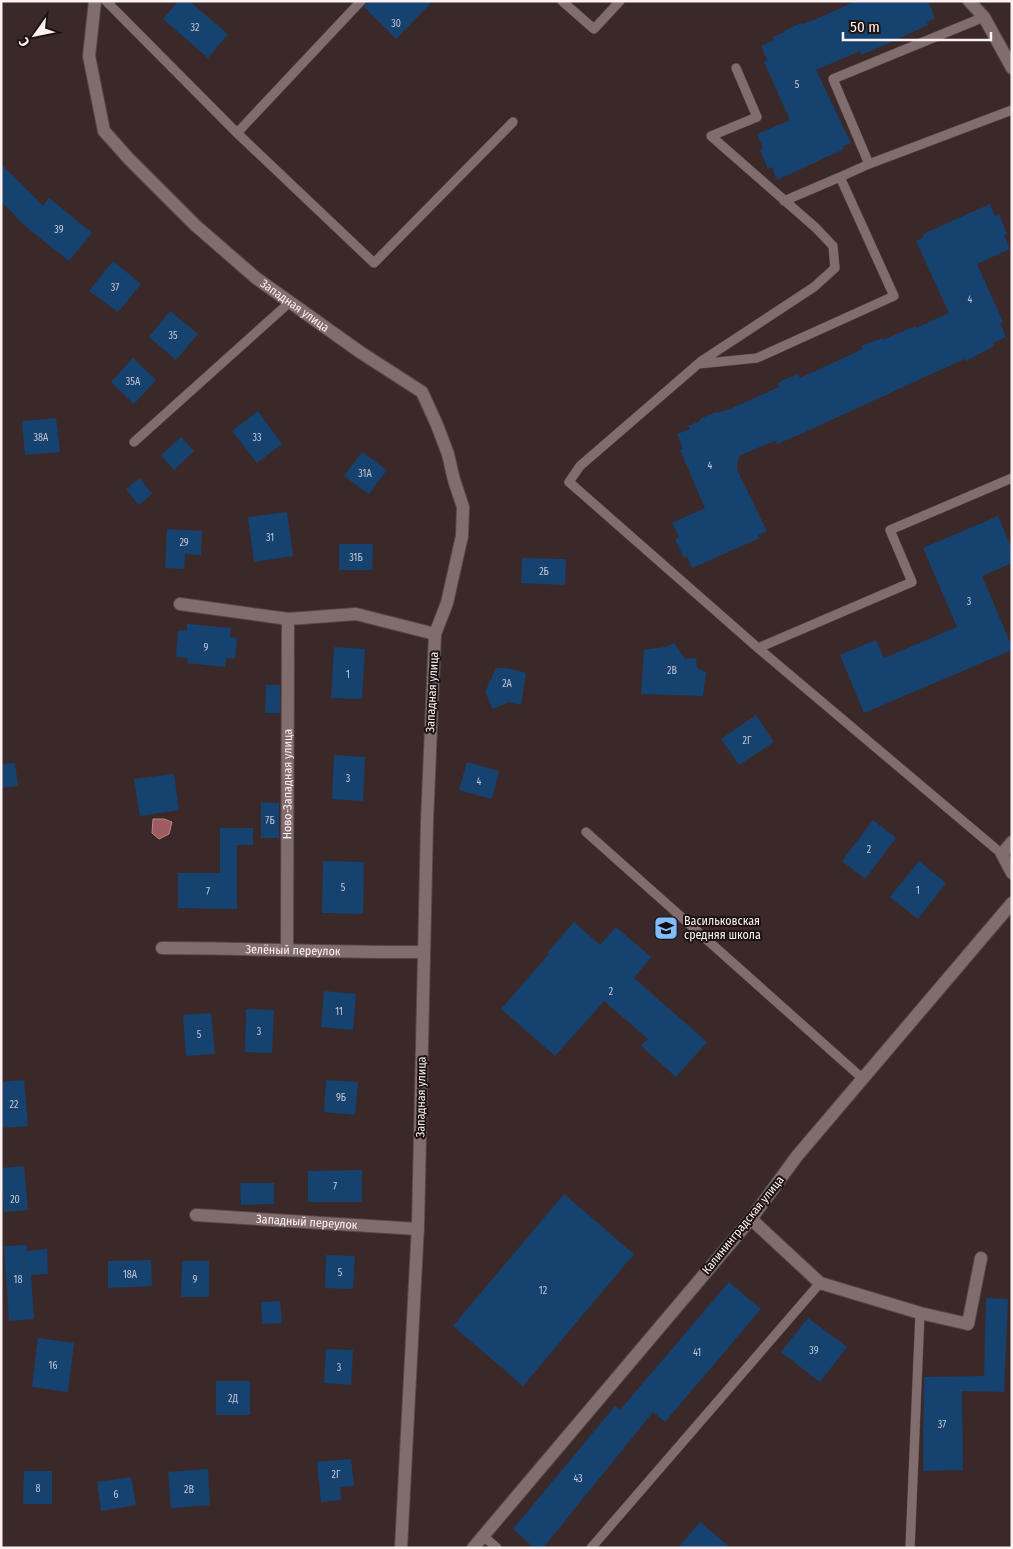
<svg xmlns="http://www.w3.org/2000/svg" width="1013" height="1549" font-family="'Fira Sans Condensed',sans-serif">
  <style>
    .water { fill: #a05b61; stroke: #bc888c }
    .building { fill: #15426f }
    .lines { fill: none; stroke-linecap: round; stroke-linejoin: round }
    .lane-casing { stroke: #564748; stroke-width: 10 }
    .street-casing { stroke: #564748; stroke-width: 14 }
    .secondary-casing { stroke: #564748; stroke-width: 14 }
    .lane { stroke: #826d6e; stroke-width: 9 }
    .street { stroke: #826d6e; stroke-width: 12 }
    .secondary { stroke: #826d6e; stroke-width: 12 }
    .labels { text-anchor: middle; stroke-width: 4; stroke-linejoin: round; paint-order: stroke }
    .number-label { font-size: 10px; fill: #c4c5d1 }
    .street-label { font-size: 12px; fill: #fef1f2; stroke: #1c1414 }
    .poi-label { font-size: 12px; fill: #fef1f2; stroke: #1c1414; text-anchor: start }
  </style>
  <rect width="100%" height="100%" fill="#3b292a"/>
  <path class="water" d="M153 819H164L172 822 169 834 159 839 152 833Z"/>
  <path class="building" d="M178 1H189L228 34 208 58 163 19Z
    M367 1H433L396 39 364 7Z
    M856 1H928L935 18 927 22 928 25 887 44 861 55 860 51 816 70 851 143 843 146 844 149 777 180 772 167 768 169 760 150 763 148 757 134 790 120 764 62 767 60 761 46 774 40 773 37 785 32 784 31 801 23 802 24 814 20Z
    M1 164 43 206 49 198 92 233 69 261 25 226 1 201Z
    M990 204 995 216 999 214 1007 234 1004 235 1010 249 977 264 1003 322 1000 323 1006 337 993 343 994 346 966 361 965 359 927 376 803 433 777 444 776 441 762 446 739 456 737 470 767 531 758 535 760 538 692 568 687 556 684 558 675 539 679 537 672 523 705 508 680 450 683 449 677 434 690 429 688 426 700 421V419L716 412 717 413 730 409 779 387 778 383 788 378 798 374 800 378 863 349 861 346 883 338V340L915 326 916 328 949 313 916 241 924 237 923 234Z
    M113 261 141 284 118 312 89 291Z
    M170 311 198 334 176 360 149 337Z
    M133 358 156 380 134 404 111 382Z
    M258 411 282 444 257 463 232 431Z
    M56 418 60 452 25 455 22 421Z
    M181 437 194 451 174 470 161 455Z
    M362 452 387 470 369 494 344 476Z
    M140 478 152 494 139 505 126 489Z
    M287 512 293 556 254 562 248 517Z
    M998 516 1012 549V563L982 576 1012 647V650L864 713 840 655 876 640 884 658 957 627 923 548Z
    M167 529 202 531 201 555 185 554 184 569 165 568Z
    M339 544H373L372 570H339Z
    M522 558 566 559 565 585 521 583Z
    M187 624 231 628 230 637 237 638 235 659 226 658 225 667 187 663 188 658 176 657 178 631 187 630Z
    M674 643 685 659 696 658 697 668 706 672 703 696 641 694 644 650 665 647Z
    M334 647 365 649 362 699 331 698Z
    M496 668H507L526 673 521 705 509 702 493 709 485 692Z
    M266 685H280V713H265Z
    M756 715 774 742 739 765 721 739Z
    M334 755 365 757 363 801 332 799Z
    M467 762 499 771 492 799 459 790Z
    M15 763 18 786 1 788V764Z
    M174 774 179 810 140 816 134 779Z
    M261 802 279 803V838H261Z
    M873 820 896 838 865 879 842 861Z
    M220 828H253V845H237V909L178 908V873H220Z
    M323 861 364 862 363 914 322 913Z
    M919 861 946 883 918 919 890 897Z
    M574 922 600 945 616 927 651 957 634 978 707 1042 676 1077 641 1046 648 1039 604 1001 555 1056 501 1009 549 954 547 953Z
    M324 991 356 994 353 1030 321 1027Z
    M246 1009 274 1010 272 1053 245 1052Z
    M211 1013 215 1054 186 1056 183 1015Z
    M24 1080 28 1126 1 1128V1082Z
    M326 1080 358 1082 355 1115 324 1112Z
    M24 1166 28 1210 4 1212 1 1168Z
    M362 1170V1202H308V1171Z
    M240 1183H274V1204L241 1205Z
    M564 1194 634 1254 523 1386 453 1326Z
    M27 1245V1251L47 1249 48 1274 31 1275 34 1319 9 1321 4 1246Z
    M326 1255 355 1256 353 1289 325 1288Z
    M151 1260 152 1286 108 1288V1261Z
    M182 1261H209V1297H181Z
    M729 1282 761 1309 665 1422 653 1412 543 1548H534L513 1529 615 1406 620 1410Z
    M986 1298 1008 1299 1004 1392 962 1391 963 1470 923 1471 924 1377 984 1376Z
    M280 1301 282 1323 262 1324 261 1302Z
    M808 1318 847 1347 820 1382 781 1352Z
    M38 1338 74 1343 68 1392 32 1387Z
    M326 1349 353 1350 351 1385 324 1383Z
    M216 1381H250V1415H216Z
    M351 1459 354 1486 340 1487 341 1500 321 1502 317 1462Z
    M208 1469 210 1505 171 1508 168 1472Z
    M24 1471H52V1504H23Z
    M131 1477 136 1505 101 1511 97 1482Z
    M700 1522 731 1548H678Z"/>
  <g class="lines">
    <g class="lane-casing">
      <path id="lane" d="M106 1 237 133 374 263 513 122
        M562 1 594 29 620 1
        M237 133 361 1
        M869 164 833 79 984 17
        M784 201 840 177
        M700 362 814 287 835 268 833 246 816 228 711 136 757 117 736 68
        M134 442 290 302
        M758 648 912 582 890 530 1012 478
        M586 832 862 1078
        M1002 854 758 648 569 482 580 466 698 364 757 358 894 296 840 177 869 164 1012 110
        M482 1535 497 1548
        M591 1548 820 1283
        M910 1548 920 1313"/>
    </g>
    <g class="street-casing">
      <g id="street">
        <path id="s1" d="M95 1 89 56 104 131 129 159 195 225 256 278 360 352 422 392 437 425 448 454 454 480 463 507 462 536 447 603 435 634 427 822 418 1225 401 1548"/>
        <path d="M969 1 984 17 1012 68"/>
        <path d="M180 604 288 619 356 614 435 634"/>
        <path d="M1012 842 1002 854 1012 873"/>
        <path id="s2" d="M162 948C249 948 336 953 424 952"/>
        <path id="s3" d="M287 949 288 619"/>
        <path id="s4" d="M196 1215 418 1229"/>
        <path d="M981 1258 968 1324 920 1313 820 1283 751 1219 797 1156 1012 903"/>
      </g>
    </g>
    <g class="secondary-casing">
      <path id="secondary" d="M473 1548 751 1219"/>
    </g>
    <use href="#lane" class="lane"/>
    <use href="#street" class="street"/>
    <use href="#secondary" class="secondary"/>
  </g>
  <defs>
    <g id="school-square" transform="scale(1.25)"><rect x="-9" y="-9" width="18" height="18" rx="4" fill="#83bcfb" stroke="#1c1414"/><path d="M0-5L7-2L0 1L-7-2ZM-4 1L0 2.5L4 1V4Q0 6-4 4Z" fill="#111"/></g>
  </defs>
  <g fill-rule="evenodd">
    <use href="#school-square" x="666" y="928"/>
  </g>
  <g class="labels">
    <g class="number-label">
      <text x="396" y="27">30</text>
      <text x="195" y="31">32</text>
      <text x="797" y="88">5</text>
      <text x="59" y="233">39</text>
      <text x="115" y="291">37</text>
      <text x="970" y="303">4</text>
      <text x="173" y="339">35</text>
      <text x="133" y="385">35А</text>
      <text x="41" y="441">38А</text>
      <text x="257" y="441">33</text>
      <text x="710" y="469">4</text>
      <text x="365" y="477">31А</text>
      <text x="270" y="541">31</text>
      <text x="184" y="546">29</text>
      <text x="356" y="561">31Б</text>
      <text x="544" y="575">2Б</text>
      <text x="969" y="605">3</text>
      <text x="206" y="651">9</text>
      <text x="672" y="674">2В</text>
      <text x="348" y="678">1</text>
      <text x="507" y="687">2А</text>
      <text x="747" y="744">2Г</text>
      <text x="348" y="782">3</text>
      <text x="479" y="785">4</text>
      <text x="270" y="824">7Б</text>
      <text x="869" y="853">2</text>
      <text x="343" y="891">5</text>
      <text x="918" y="894">1</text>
      <text x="208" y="895">7</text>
      <text x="611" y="995">2</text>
      <text x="339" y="1015">11</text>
      <text x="259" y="1035">3</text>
      <text x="199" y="1038">5</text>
      <text x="341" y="1101">9Б</text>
      <text x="14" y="1108">22</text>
      <text x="335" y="1190">7</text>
      <text x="15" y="1203">20</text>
      <text x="340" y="1276">5</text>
      <text x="130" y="1278">18А</text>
      <text x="18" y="1283">18</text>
      <text x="195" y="1283">9</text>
      <text x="543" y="1294">12</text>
      <text x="814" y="1354">39</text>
      <text x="697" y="1356">41</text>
      <text x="53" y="1369">16</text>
      <text x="339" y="1371">3</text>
      <text x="233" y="1402">2Д</text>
      <text x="942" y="1428">37</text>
      <text x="336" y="1478">2Г</text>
      <text x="578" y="1482">43</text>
      <text x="38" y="1492">8</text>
      <text x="189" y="1493">2В</text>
      <text x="116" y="1498">6</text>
    </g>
    <g class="street-label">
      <text dy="4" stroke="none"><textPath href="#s1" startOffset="391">Западная улица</textPath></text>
      <text transform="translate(432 692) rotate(-87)" y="4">Западная улица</text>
      <text dy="4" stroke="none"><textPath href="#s3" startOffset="165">Ново-Западная улица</textPath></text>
      <text dy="4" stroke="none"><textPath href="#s2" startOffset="131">Зелёный переулок</textPath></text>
      <text transform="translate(421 1097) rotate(-89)" y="4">Западная улица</text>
      <text dy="4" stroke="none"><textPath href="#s4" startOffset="111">Западный переулок</textPath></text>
      <text transform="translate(743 1225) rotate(-51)" y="4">Калининградская улица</text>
    </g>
    <g class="poi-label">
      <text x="684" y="925">Васильковская<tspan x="684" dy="14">средняя школа</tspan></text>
    </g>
  </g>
  <rect width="1013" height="1549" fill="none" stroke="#fef1f2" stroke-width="5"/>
  <g transform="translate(35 35) rotate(237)" stroke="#1c1414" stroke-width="4" paint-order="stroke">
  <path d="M0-4L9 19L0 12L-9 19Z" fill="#fef1f2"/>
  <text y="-8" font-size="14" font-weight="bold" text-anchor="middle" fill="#fef1f2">С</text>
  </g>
  <path d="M843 32v8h148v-8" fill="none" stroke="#fef1f2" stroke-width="2.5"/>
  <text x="850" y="32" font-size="15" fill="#fef1f2" stroke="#1c1414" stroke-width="4" paint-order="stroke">50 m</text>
</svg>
